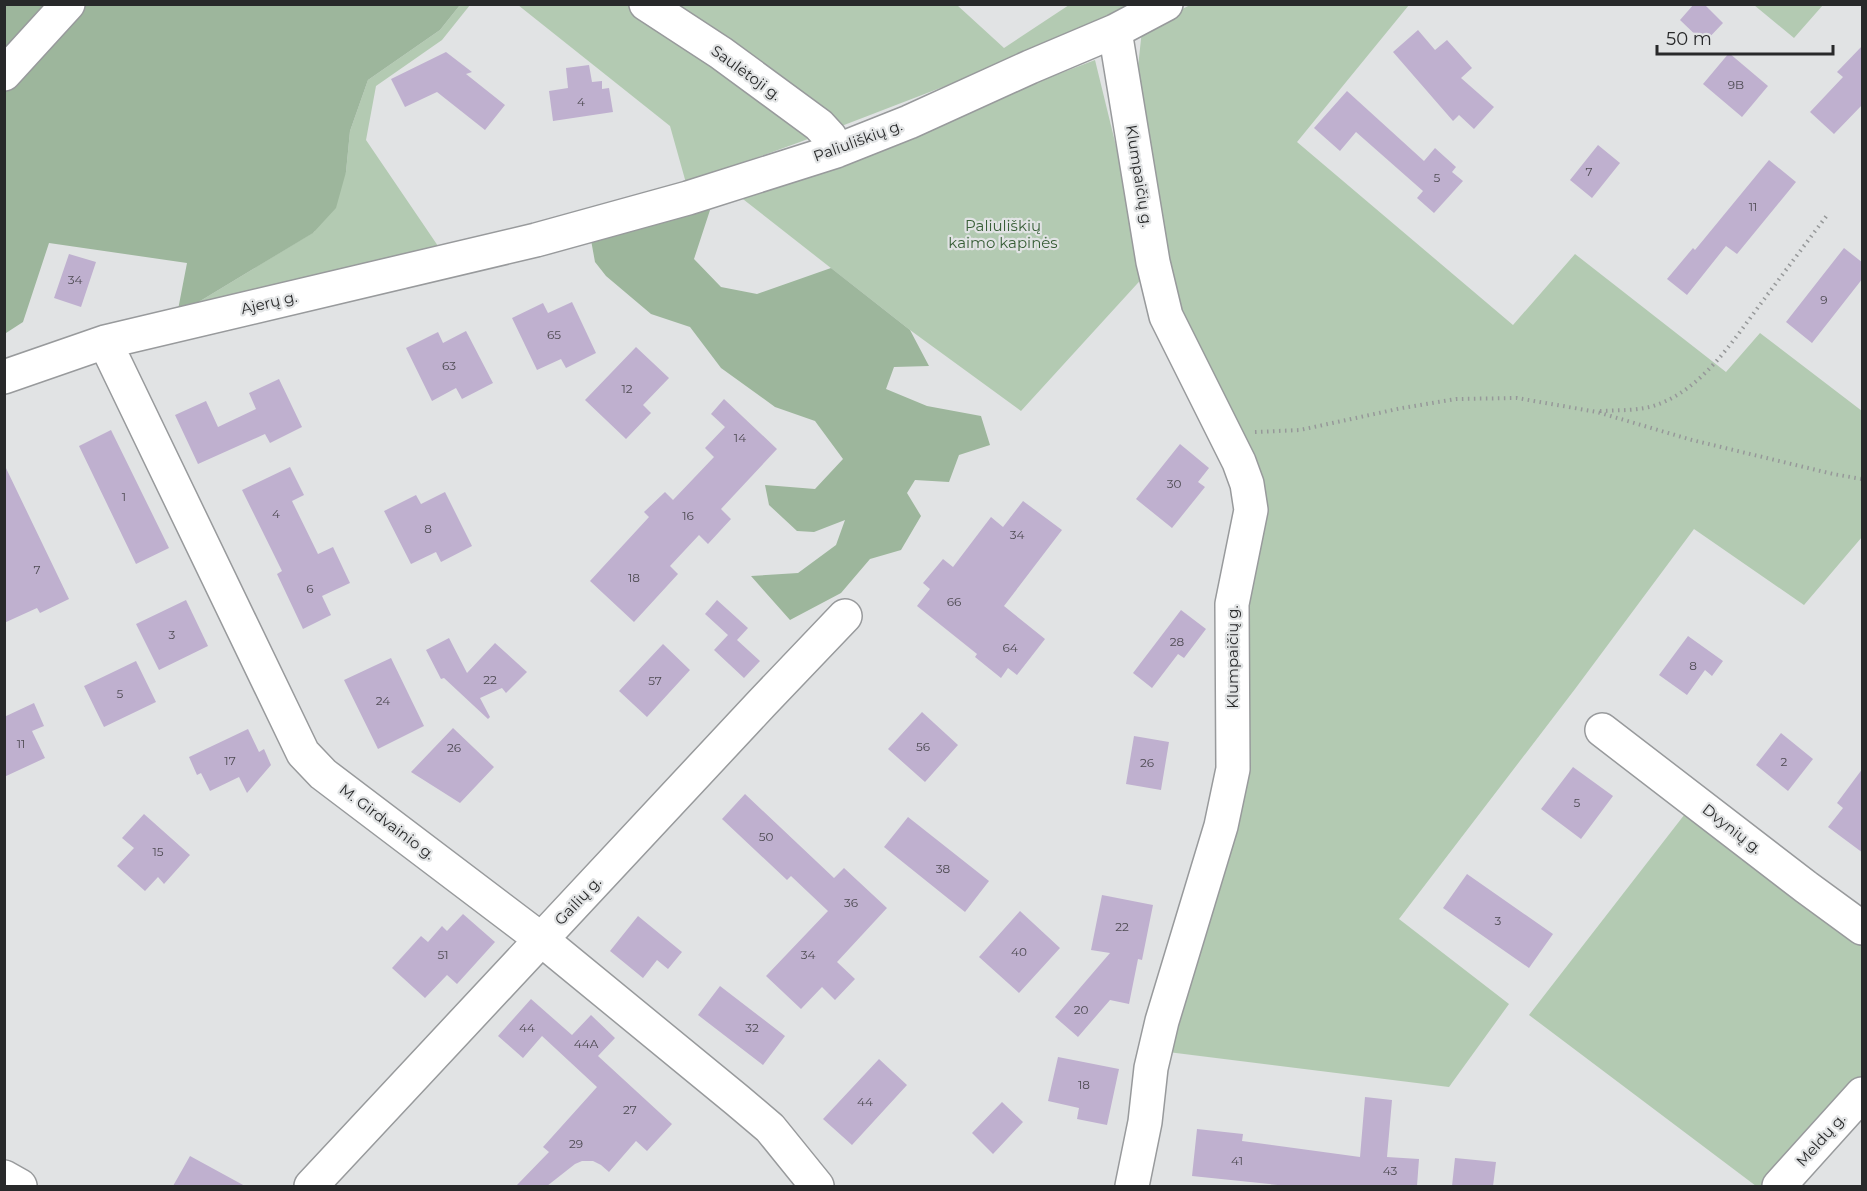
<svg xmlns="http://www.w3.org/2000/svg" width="1867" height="1191" font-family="Montserrat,sans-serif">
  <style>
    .green { fill: #b3cab2 }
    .forest { fill: #9db69c }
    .building { fill: #bfb0cf }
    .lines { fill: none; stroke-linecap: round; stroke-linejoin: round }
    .minor-casing { stroke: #989a9c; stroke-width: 36 }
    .path { stroke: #969899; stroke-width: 4; stroke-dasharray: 1.5 4.5; stroke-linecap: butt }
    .minor { stroke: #fff; stroke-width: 33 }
    .labels { text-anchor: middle; stroke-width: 4.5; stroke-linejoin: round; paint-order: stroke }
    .number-label { font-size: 12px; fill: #4e4b53 }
    .street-label { font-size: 15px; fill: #28292a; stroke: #e1e3e4 }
    .park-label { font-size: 15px; fill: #385e37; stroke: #e1e3e4 }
  </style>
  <rect width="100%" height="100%" fill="#e1e3e4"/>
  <path class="green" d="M460 5H470L442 40 376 86 366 140 438 246 177 315 314 232 346 172 350 131 368 80 440 30Z
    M518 5H957L1004 48 1069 5H1140L1109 23 800 142 686 183 670 126Z
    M1190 5H1409L1297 142 1513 325 1575 254 1726 372 1760 333 1862 411V537L1804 605 1694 529 1575 689 1399 919 1509 1004 1449 1087 1160 1051 1176 999 1246 606 1256 524 1178 317 1138 67 1142 30Z
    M1754 5H1823L1794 38Z
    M1095 60 1147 273 1021 411 910 330 739 196Z
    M1688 810 1862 937V1079L1764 1186H1756L1529 1015Z"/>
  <path class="forest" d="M4 5H460L440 30 368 80 350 131 346 172 336 208 313 233 177 315 187 263 49 243 23 322 6 333 4 331Z
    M712 204 694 259 721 287 757 294 831 268 910 330 929 366 894 367 886 389 927 406 981 416 990 445 959 455 949 482 915 480 907 493 921 516 901 550 870 559 841 593 790 620 751 576 798 573 836 545 845 520 814 532 797 531 769 505 765 485 815 489 843 459 815 421 775 407 721 368 690 327 651 314 606 276 595 262 591 240Z"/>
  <path class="building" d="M1694 4H1704L1723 23 1704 43 1680 20Z
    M1418 30 1435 50 1447 40 1472 68 1461 78 1494 107 1474 129 1459 115 1453 121 1393 52Z
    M1863 45V104L1834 134 1810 112 1843 77 1837 72Z
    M446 52 472 72 466 74 505 105 485 130 437 92 405 107 391 79Z
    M1729 53 1768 86 1742 117 1703 84Z
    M589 65 592 82 602 81V89L609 88 613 112 553 121 549 91 568 88 566 68Z
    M1347 91 1424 161 1435 148 1456 167 1452 172 1463 181 1434 213 1417 198 1423 191 1356 132 1340 151 1314 128Z
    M1598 145 1620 163 1592 198 1570 180Z
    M1769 160 1796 182 1737 254 1726 246 1687 295 1667 279 1693 248 1695 250Z
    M1844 248 1863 263V278L1812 343 1786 322Z
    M69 254 96 262 81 307 54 298Z
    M572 302 596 353 566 368 561 359 537 370 512 318 543 303 548 313Z
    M466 331 493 383 462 399 456 388 432 401 406 348 438 332 443 343Z
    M636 347 669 378 643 405 651 413 626 439 585 400Z
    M279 379 302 427 270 443 265 434 198 464 175 415 206 401 218 427 256 409 249 393Z
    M724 399 777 449 721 509 731 519 708 544 699 535 670 566 678 574 634 622 590 581 649 517 644 512 665 492 673 500 714 457 705 448 725 427 711 414Z
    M111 430 169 548 136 564 79 446Z
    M1180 444 1209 468 1198 482 1205 487 1172 528 1136 499Z
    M4 464 69 599 40 613 37 608 4 623Z
    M290 467 304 495 292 501 318 554 333 547 350 583 322 596 331 615 303 629 277 574 282 571 242 490Z
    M445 492 472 546 441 562 436 552 411 564 384 511 416 495 421 504Z
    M1023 501 1062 530 1004 606 1045 639 1017 675 1008 668 1001 678 975 657 977 654 917 606 930 589 923 583 943 559 953 567 991 517 1003 527Z
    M186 600 208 646 159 670 136 624Z
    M717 600 748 628 737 640 760 661 744 678 714 650 728 635 705 614Z
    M1181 610 1206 629 1184 658 1178 654 1152 688 1133 673Z
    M1688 636 1723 661 1712 676 1705 670 1687 695 1659 675Z
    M449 638 467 673 495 643 527 672 506 693 502 688 480 698 490 717 488 719 444 678 441 679 426 650Z
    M663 644 690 670 647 717 619 691Z
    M391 658 424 726 378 749 344 680Z
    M136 661 156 702 104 727 84 686Z
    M34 703 44 726 32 731 45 758 4 777V717Z
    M922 712 958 745 925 782 888 749Z
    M453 728 494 767 460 803 411 772Z
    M248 729 259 752 264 749 271 765 247 793 239 777 210 791 201 773 197 775 189 757Z
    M1781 733 1813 759 1788 791 1756 765Z
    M1134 736 1169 742 1161 790 1126 784Z
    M1573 767 1613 796 1581 839 1541 809Z
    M1863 768V853L1828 827 1843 808 1837 803Z
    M745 794 834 878 844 868 887 908 837 962 855 979 835 1000 822 987 801 1009 766 976 828 911 791 876 787 880 722 819Z
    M144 814 190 855 164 884 158 877 145 891 117 866 134 848 122 838Z
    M908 817 989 881 965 912 884 847Z
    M1467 874 1553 934 1529 968 1443 908Z
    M1102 895 1153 905 1142 960 1138 959 1129 1004 1110 1000 1078 1037 1055 1017 1110 953 1091 950Z
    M1020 911 1060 948 1019 993 979 957Z
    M463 914 495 942 457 984 447 975 425 998 392 968 421 936 428 942 442 926 447 931Z
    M638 916 682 952 668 969 657 960 643 978 610 951Z
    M720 986 785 1036 763 1065 698 1015Z
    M531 999 572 1035 591 1015 615 1038 598 1056 672 1124 647 1151 636 1141 609 1172 601 1165 593 1161H582L575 1164 547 1186H516L549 1152 543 1147 597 1087 542 1036 523 1058 498 1036Z
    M1058 1057 1119 1069 1107 1125 1077 1119 1079 1108 1048 1101Z
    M879 1059 907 1085 852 1145 823 1119Z
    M1365 1097 1392 1100 1387 1157 1419 1159 1417 1186H1288L1192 1176 1197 1129 1243 1134 1242 1141 1360 1157Z
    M1002 1102 1023 1122 993 1154 972 1133Z
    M190 1156 245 1186H173Z
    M1455 1158 1496 1162 1493 1186H1452Z"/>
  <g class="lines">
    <g class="minor-casing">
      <path id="minor" d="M646 4 721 53 819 125 830 137 836 151
        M1115 31 1153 262 1166 316 1239 462 1247 484 1251 510 1232 604 1233 769 1221 826 1162 1021 1151 1068 1145 1122 1132 1186
        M4 74 68 4
        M105 342 303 753 323 774 542 940 737 1100 770 1128 817 1186
        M4 377 105 342 536 240 688 198 836 151 909 122 1030 67 1115 31 1166 4
        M1602 730 1806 887 1862 928
        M4 1177 20 1186
        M311 1186 762 703 845 616
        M1779 1186 1862 1094"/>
    </g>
    <path class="path" d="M1600 411C1620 410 1641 411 1659 404 1706 386 1736 336 1765 298 1786 270 1807 242 1828 214
      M1255 432 1300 430 1402 408 1456 399 1517 398 1597 412 1692 440 1833 474 1862 479"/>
    <use href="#minor" class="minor"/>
  </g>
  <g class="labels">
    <g class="number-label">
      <text x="1736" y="89">9B</text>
      <text x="581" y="106">4</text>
      <text x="1589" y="176">7</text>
      <text x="1437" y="182">5</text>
      <text x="1753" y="211">11</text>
      <text x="75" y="284">34</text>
      <text x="1824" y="304">9</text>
      <text x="554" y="339">65</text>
      <text x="449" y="370">63</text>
      <text x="627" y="393">12</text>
      <text x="740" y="442">14</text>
      <text x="1174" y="488">30</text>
      <text x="124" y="501">1</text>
      <text x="276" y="518">4</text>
      <text x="688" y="520">16</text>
      <text x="428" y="533">8</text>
      <text x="1017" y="539">34</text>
      <text x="37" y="574">7</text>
      <text x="634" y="582">18</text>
      <text x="310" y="593">6</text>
      <text x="954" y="606">66</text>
      <text x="172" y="639">3</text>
      <text x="1177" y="646">28</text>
      <text x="1010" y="652">64</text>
      <text x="1693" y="670">8</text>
      <text x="490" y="684">22</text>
      <text x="655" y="685">57</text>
      <text x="120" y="698">5</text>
      <text x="383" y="705">24</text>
      <text x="21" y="748">11</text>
      <text x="923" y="751">56</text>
      <text x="454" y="752">26</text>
      <text x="230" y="765">17</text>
      <text x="1784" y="766">2</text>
      <text x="1147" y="767">26</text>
      <text x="1577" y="807">5</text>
      <text x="766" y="841">50</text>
      <text x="158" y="856">15</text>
      <text x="943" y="873">38</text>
      <text x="851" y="907">36</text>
      <text x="1498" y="925">3</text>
      <text x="1122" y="931">22</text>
      <text x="1019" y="956">40</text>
      <text x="443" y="959">51</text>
      <text x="808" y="959">34</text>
      <text x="1081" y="1014">20</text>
      <text x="527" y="1032">44</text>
      <text x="752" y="1032">32</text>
      <text x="586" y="1048">44A</text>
      <text x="1084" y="1089">18</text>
      <text x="865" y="1106">44</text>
      <text x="630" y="1114">27</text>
      <text x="576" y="1148">29</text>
      <text x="1237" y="1165">41</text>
      <text x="1390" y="1175">43</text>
    </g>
    <g class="street-label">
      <text transform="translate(746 73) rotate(36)" y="5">Saulėtoji g.</text>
      <text transform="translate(858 141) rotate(-20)" y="5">Paliuliškių g.</text>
      <text transform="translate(1139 176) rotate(81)" y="5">Klumpaičių g.</text>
      <text transform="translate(269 303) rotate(-13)" y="5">Ajerų g.</text>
      <text transform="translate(1233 657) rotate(-90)" y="5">Klumpaičių g.</text>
      <text transform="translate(387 822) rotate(37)" y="5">M. Girdvainio g.</text>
      <text transform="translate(1732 829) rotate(38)" y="5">Dvynių g.</text>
      <text transform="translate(578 901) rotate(-47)" y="5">Gailių g.</text>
      <text transform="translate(1821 1140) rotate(-48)" y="5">Meldų g.</text>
    </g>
    <g class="park-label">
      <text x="1003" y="231">Paliuliškių<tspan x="1003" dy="17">kaimo kapinės</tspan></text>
    </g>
  </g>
  <rect width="1867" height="1191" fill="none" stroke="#28292a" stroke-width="12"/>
  <path d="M1657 45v9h176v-9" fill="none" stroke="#28292a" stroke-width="3"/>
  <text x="1666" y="45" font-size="18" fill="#28292a" stroke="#e1e3e4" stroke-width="4.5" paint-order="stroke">50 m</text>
</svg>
